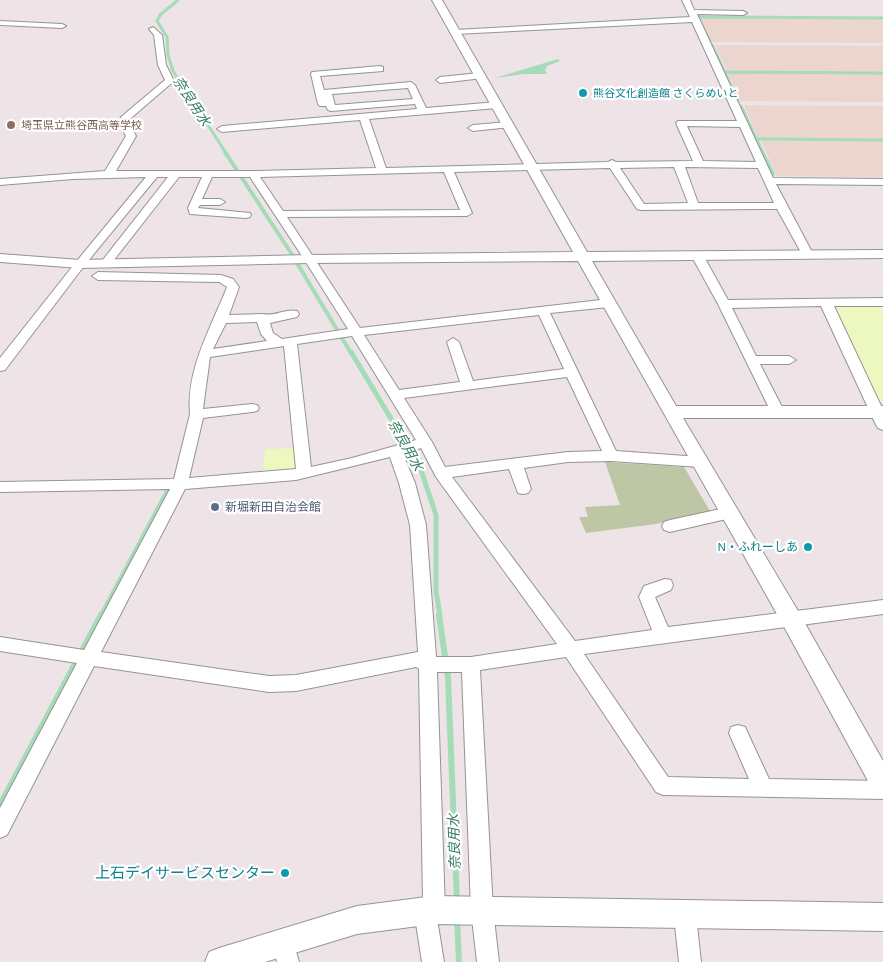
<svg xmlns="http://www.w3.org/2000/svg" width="883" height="962" font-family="'IBM Plex Sans','Noto Sans JP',sans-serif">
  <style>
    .farmland { fill: #edd5cf }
    .cemetery { fill: #bdc7a5 }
    .park { fill: #ecf8c0 }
    .water { fill: #a4dcb8 }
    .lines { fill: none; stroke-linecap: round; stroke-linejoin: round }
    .stream-far3 { stroke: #a4dcb8; stroke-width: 3 }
    .stream-far2 { stroke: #a4dcb8; stroke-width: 4 }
    .stream-far1 { stroke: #a4dcb8; stroke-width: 5 }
    .stream { stroke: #a4dcb8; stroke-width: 6 }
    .minor-casing { stroke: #949494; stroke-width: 2 }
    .tertiary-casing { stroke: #949494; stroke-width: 2 }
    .minor { fill: #fff; fill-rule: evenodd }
    .tertiary { fill: #fff; fill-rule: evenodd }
    .culture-dot { fill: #0f9aa8; stroke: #fff; stroke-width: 2 }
    .education-dot { fill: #8d6e63; stroke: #fff; stroke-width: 2 }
    .service-dot { fill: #5c6f8a; stroke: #fff; stroke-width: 2 }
    .labels { text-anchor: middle; stroke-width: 4.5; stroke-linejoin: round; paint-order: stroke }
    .far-culture-label { font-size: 11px; fill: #0d838f; stroke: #fff; text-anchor: start }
    .far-education-label { font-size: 11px; fill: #785e54; stroke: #fff; text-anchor: start }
    .service-label { font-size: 12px; fill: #4e5e75; stroke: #fff; text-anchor: start }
    .culture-label { font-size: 12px; fill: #0d838f; stroke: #fff; text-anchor: end }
    .water-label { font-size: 14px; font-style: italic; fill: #3a7e64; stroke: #fff }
    .near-culture-label { font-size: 15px; fill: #0d838f; stroke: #fff; text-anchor: end }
  </style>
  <rect width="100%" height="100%" fill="#eee3e6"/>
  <path class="farmland" d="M700 18 883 19V43L712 42Z
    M715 45 883 46V72L727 71Z
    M727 73 883 74V102L741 101Z
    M744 105 883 106V139L758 138Z
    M761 141H883V177L777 176Z"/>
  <path class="cemetery" d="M605 462 684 467 710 511 656 524 586 533 579 517H588L585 507 620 505Z"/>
  <path class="park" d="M839 306H883V403L879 401 835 309Z
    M298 448V464L293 469 262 472 266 449Z"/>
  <path class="water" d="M558 59 560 61 547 66 545 70 547 74H524L495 78Z"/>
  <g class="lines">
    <path class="stream-far3" d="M178 0 160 15 157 21 167 37 168 55 173 71 226 153
      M698 17 883 18
      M700 22 710 41
      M712 45 738 101
      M724 72 883 73
      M741 106 763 153
      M756 139 883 140"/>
    <path class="stream-far2" d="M225 152 291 253 351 353
      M762 152 773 174"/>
    <path class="stream-far1" d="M351 352 420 467 436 515V591L440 616
      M101 616 168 490"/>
    <path class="stream" d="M439 615 448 677 457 902
      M0 805 101 615
      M457 918 459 962"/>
    <g class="minor-casing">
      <path id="minor" d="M682 0H690L694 10 743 11 747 13 743 15 697 14 773 178 883 179V185L776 184 813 254 811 256H803L777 209 641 210 637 209 610 168 454 172 472 213 467 216 287 217 360 328 609 299 613 300 615 303 613 306 609 307 550 313 616 451 700 457 705 458 707 462 705 466 700 467 611 461 568 462 524 468 531 489 528 493 523 494 518 493 509 469 452 477 575 641 652 630 639 597 644 586 665 579 671 580 673 585 671 590 655 597 668 627 883 600V614L584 654 668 777 749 779 729 733 731 727 738 725 745 727 769 779 883 781V799L663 795 656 792 566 657 480 670 493 910 499 962H477L471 910 462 672H437L445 910 442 918 437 919 444 962H422L414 911 417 903 423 901 419 669 416 667 296 691 269 692 94 666 7 835 0 838V808L77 663 0 651V637L84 650 170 489 0 492V482L174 479 190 414C186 369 211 328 227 287L219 282 98 280 92 276 98 272 221 275 233 279 239 287 229 315 263 314C274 317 286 308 297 311L299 314 297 317 270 323 273 333 282 339 348 329 304 259 250 177H212L202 199H220L225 202 220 205H200L198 208 250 213 251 215 250 217 246 218 190 214 188 208 202 177H179L110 265H102L100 263 102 261 168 177H157L84 266 5 370 0 371V358L76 262 146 177 73 179 0 185V179L105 171 126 136 121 127V117L165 80 158 65 154 35 149 29 153 27 162 35 166 65 174 81 131 118V127L136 136 116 171H258L376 168 360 120 222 132 217 129 222 126 417 109 415 104 331 111 328 110 326 106H320L318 104 311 74 312 72 380 66 383 67V71L320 76 324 90 411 82 415 85 426 108 497 102 502 105 497 108 369 119 386 168 608 162 612 160 616 162 693 161 676 123 678 121H737L692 22 455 34 451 32 455 30 690 17ZM408 88 413 99 335 105 332 94ZM687 126 740 127 756 162 703 161ZM674 167 688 203 644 204 620 168ZM685 167 758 168 774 203H698ZM444 172 460 210 283 211 260 177ZM539 315 564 369 473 381 459 342 453 338 447 342 460 382 399 390 364 335ZM257 322 261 334 267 341 213 349 226 323ZM352 336 416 440 352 458 311 467 297 344ZM284 346 296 469 189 478 203 418 252 412 257 411 259 408 257 405 252 404 203 409 210 357ZM567 377 602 451 568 452 445 467 432 442 404 398ZM421 448 436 477 557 644 471 657H436L426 525 415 483 403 454ZM390 457 399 483 410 525 418 652 296 675 269 676 101 652 185 489 296 480Z
        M0 21 62 24 66 26 62 28 0 25Z
        M480 73 484 76 483 78 440 83 436 80 440 77Z
        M508 122 513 125 511 127 473 131 468 128 473 125Z
        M697 252 703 255 728 300 883 298V306H834L883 410V430L878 428 876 425 821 306 732 308 756 356H789L796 360 789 364H760L784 411 782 414H772L718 304 691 255Z
        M730 507 735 509 738 513 735 517 670 532 664 530 662 526 664 522 670 520Z
        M685 905 693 908 696 916 701 962H679L674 916 677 908Z
        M283 931 291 934 299 962H277L272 942 275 934Z"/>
    </g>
    <g class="tertiary-casing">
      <path id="tertiary" d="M432 0H442L587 252 883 250V258L592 261 676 406H883V418H683L798 611 883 761V795L874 792 782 623 578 261 310 263 80 268 0 262V254L80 260 310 255 573 252Z
        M434 896 883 903V931L434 924 357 934 265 962H205L209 952 219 948 357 906Z"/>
    </g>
    <use href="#minor" class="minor"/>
    <use href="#tertiary" class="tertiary"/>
  </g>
  <g class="culture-dot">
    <circle cx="583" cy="93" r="5"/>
    <circle cx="808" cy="547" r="5"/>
    <circle cx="285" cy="873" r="5"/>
  </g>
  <circle class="education-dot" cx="11" cy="125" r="5"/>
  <circle class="service-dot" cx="215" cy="507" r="5"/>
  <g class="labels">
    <g class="far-culture-label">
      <text x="593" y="97">熊谷文化創造館 さくらめいと</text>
    </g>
    <g class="far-education-label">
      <text x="21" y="129">埼玉県立熊谷西高等学校</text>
    </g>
    <g class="service-label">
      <text x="225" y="511">新堀新田自治会館</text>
    </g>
    <g class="culture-label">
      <text x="798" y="551">N・ふれーしあ</text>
    </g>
    <g class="water-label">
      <text transform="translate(192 101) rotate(57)" y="5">奈良用水</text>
      <text transform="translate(406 445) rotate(61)" y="5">奈良用水</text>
      <text transform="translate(454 842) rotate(-92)" y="5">奈良用水</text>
    </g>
    <g class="near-culture-label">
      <text x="275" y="878">上石デイサービスセンター</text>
    </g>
  </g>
</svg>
